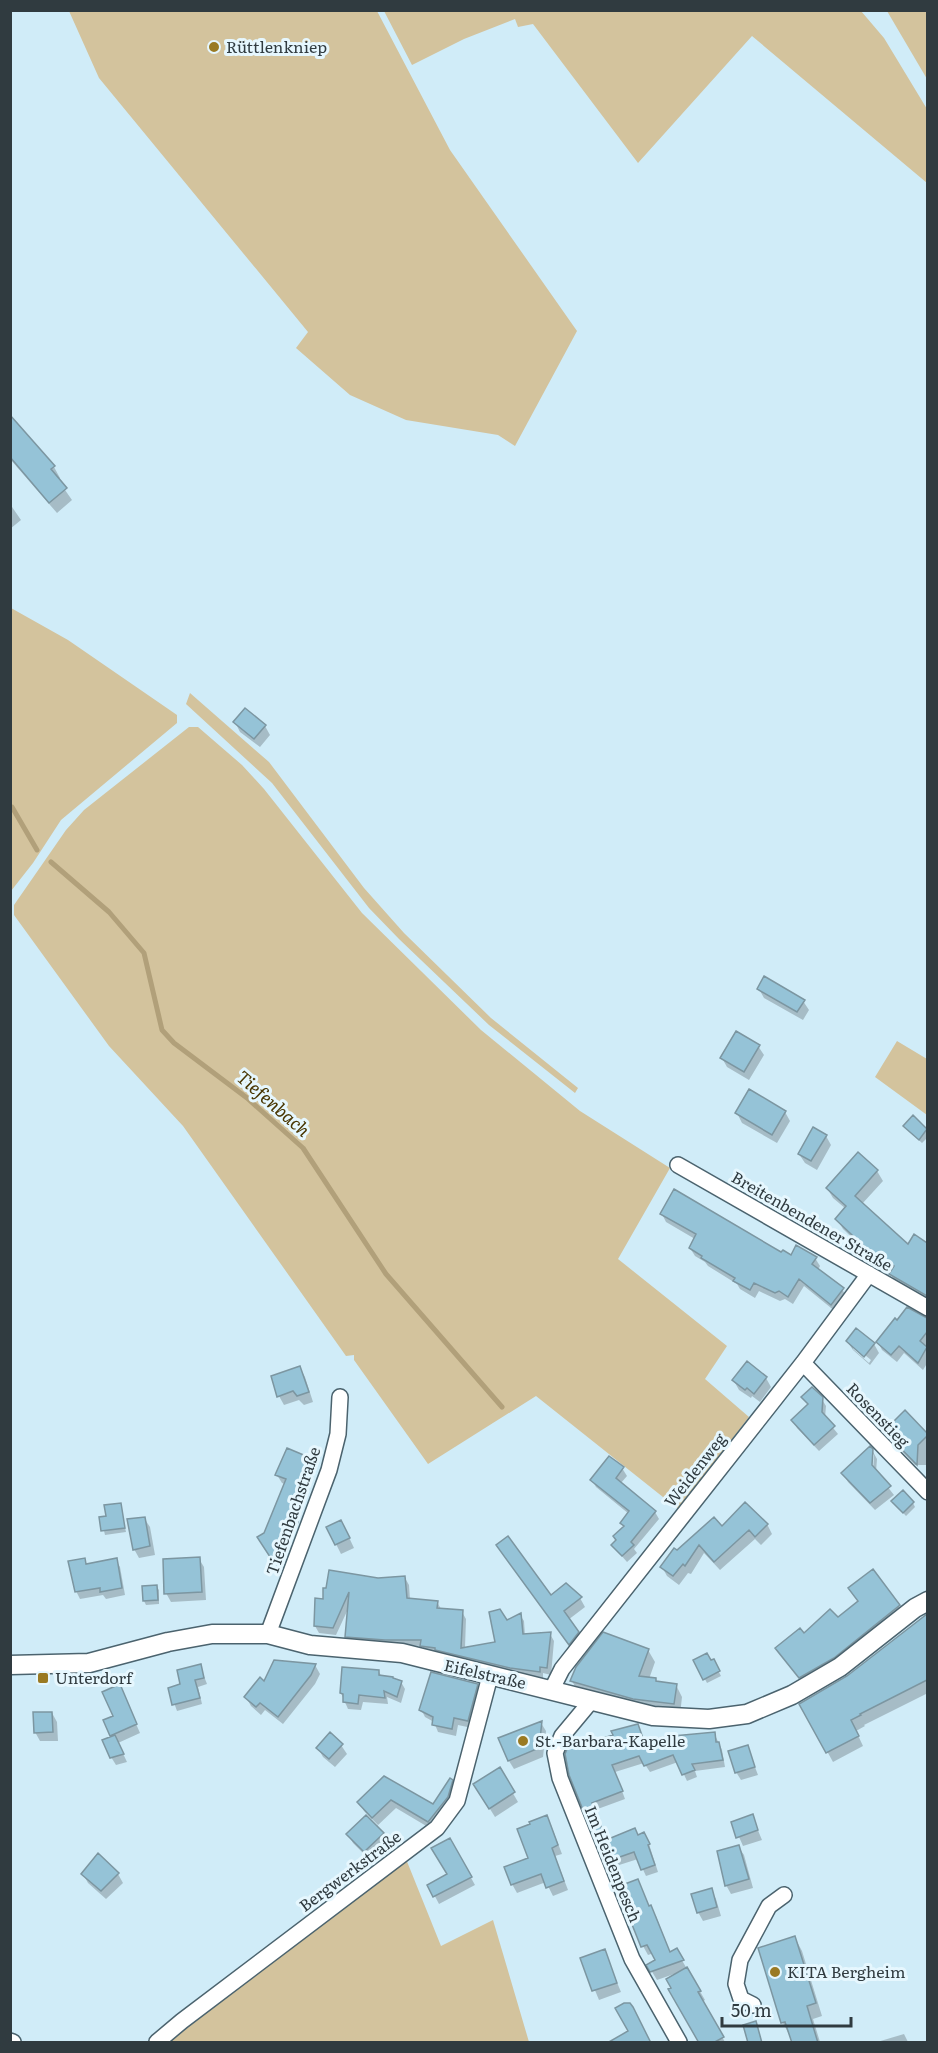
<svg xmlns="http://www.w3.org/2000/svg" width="938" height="2053" font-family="Literata,serif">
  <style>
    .green { fill: #d3c39d }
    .shadow { fill: #0003; fill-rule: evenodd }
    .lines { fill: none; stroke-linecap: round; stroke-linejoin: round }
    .stream { stroke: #b1a07a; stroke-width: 5 }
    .building { fill: #95c3d7; stroke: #7c96a1; stroke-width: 1.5 }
    .minor-casing { stroke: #4b636e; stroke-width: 18 }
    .tertiary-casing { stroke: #4b636e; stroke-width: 21 }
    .minor { stroke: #fff; stroke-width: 15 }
    .tertiary { stroke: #fff; stroke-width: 18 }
    .poi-dot { fill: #9a7a23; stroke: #e6f7fe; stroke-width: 2 }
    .labels { text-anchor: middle; stroke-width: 6; stroke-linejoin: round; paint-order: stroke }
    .poi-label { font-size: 16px; fill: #303b40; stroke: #e6f7fe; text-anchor: start }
    .street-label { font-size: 16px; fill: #303b40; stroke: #e6f7fe }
    .water-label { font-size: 18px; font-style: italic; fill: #493602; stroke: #e6f7fe }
  </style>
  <rect width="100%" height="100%" fill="#d0ecf8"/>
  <path class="green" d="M69 11H377L450 150 577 331 515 446 498 435 406 420 350 395 296 348 308 332 99 78Z
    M384 11H861L884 38 927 109V183L752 36 638 163 533 24 518 27 515 19 464 39 412 65Z
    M887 11H927V79Z
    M11 608 68 640 177 715V723L61 820 33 863 11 891Z
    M190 693 269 762 364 888 404 933 491 1018 578 1088 575 1093 489 1025 399 939 369 908 272 783 186 704Z
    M189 727H198L242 765 264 789 362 913 481 1030 580 1111 670 1168 618 1259 727 1346 705 1379 749 1417 678 1509 536 1396 428 1464 354 1360V1355L346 1356 183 1126 109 1046 14 915V905L66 830 84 810Z
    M897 1041 927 1059V1115L875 1077Z
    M406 1859 441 1946 493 1920 529 2042H169L303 1937Z"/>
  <path class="shadow" d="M10 417 54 467 60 478 58 480 72 500 57 513 10 459Z
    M10 504 21 520 10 529Z
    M235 722 265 726 270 735 260 747 240 732Z
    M759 989 803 1001 809 1010 803 1020 764 998Z
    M758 1046 764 1055 749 1080 727 1067 722 1058Z
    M785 1112 790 1121 777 1143 742 1123 737 1113Z
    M913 1117 928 1132V1137L922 1143 908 1130Z
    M826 1136 831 1145 817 1170 805 1163 799 1154Z
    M877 1171 883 1181 862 1204 908 1246 914 1237 928 1245V1302L896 1284 891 1274 893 1271 874 1259 843 1229 837 1219 846 1209 833 1198 827 1188Z
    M662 1214 791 1257 815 1258 820 1266 818 1270 842 1289 847 1298 836 1312 804 1286 793 1304 785 1299 780 1301 759 1291 755 1298 740 1289 737 1284 708 1266 705 1262 695 1256 690 1248 695 1239 666 1222Z
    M924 1322 928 1325V1362L923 1370 904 1353 897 1362 882 1350 878 1342Z
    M847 1341 874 1344 879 1353 870 1365 853 1350ZM853 1345 871 1360 869 1363 853 1349Z
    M300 1368 305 1377 313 1402 304 1405 299 1400 284 1405 279 1396Z
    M766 1378 771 1387 760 1402 752 1396 751 1398 739 1390 734 1381Z
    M803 1397 821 1398 826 1406 825 1418 838 1434 819 1451 797 1428 793 1420 809 1405Z
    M905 1412 928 1435V1465H915L890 1439 886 1431Z
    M872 1450 877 1459 876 1472 894 1495 875 1510 848 1482 843 1473ZM874 1454 873 1473 871 1457Z
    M312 1460 317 1468 297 1518 299 1522 291 1540 288 1539 277 1566 259 1537 265 1534 285 1484 282 1483 277 1475Z
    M622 1468 627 1476 621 1483 655 1512 659 1519 634 1549 637 1553 627 1562 613 1546 624 1528 621 1523 629 1514 596 1487 592 1480Z
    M913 1503 915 1507 906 1516 896 1505Z
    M120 1505 126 1532 105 1535 101 1518H108Z
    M144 1518 150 1527 155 1555 139 1558 134 1549Z
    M767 1524 772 1534 761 1545 755 1539 720 1570 704 1553 691 1574 688 1573 679 1585 667 1576 662 1567 677 1552 722 1528Z
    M328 1528 346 1531 354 1548 341 1554Z
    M503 1554 551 1597 580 1598 585 1607 568 1620 583 1642 575 1653Z
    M199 1559 204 1567 206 1600 171 1602 166 1593Z
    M84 1560 88 1566 116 1560 120 1567 125 1595 106 1599 103 1595 80 1599 76 1591Z
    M873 1571 905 1615 806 1686 782 1657 804 1635 837 1619 859 1602Z
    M405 1578 409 1585 410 1600 437 1602 441 1609 462 1612 466 1619 465 1648 496 1643 506 1622 520 1615 524 1621 525 1636 550 1634 554 1641 551 1675 543 1673V1679L514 1675 426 1653 422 1646 351 1643 347 1636 349 1607 336 1635 319 1633 315 1626 324 1600 378 1580Z
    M156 1586 159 1590V1604L146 1605 144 1601Z
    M928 1645V1693L864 1725 865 1726 856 1731 863 1746 833 1762 801 1704Z
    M648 1650 655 1662 649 1679H655L658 1683 676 1685 682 1697 680 1715 578 1692 572 1681Z
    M695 1660 713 1661 721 1676 707 1683Z
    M315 1665 320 1674 315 1684 283 1724 265 1710 261 1715 251 1706 246 1697 265 1683Z
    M200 1666 207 1684 198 1687 202 1704 177 1711 169 1689 182 1685Z
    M379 1672 382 1677 401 1682 405 1689 401 1703 387 1697 388 1704 363 1702 361 1710 348 1709 341 1693Z
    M477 1685 481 1693 472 1728 458 1725 456 1736 438 1732 434 1722 425 1717 421 1709Z
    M123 1694 140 1733 118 1743 127 1762 116 1765 111 1757 113 1737 105 1721 115 1717Z
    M52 1713 57 1722 58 1741H40L35 1732Z
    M541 1723 546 1731 543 1757 514 1769 509 1761Z
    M637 1726 646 1745 714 1733 722 1750 725 1767 695 1771 697 1777 687 1781 678 1762 650 1772 644 1763 615 1772 625 1799 595 1810 607 1841 638 1837 648 1841 658 1872 646 1876 638 1859 616 1866 621 1878 614 1881 571 1775 615 1736Z
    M341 1745 347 1754 335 1767 323 1757 318 1748Z
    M747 1746 758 1775 741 1780 736 1772Z
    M499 1769 518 1802 495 1817 480 1793Z
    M385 1778 433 1806 451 1781 456 1789 433 1830 396 1808 376 1827 388 1843 370 1860 353 1843 348 1834 378 1825 364 1811 359 1802Z
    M752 1816 762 1840 743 1846 733 1823Z
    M551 1825 562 1854 555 1856 568 1890 553 1896 546 1882 517 1893 512 1884Z
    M450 1840 475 1885 439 1904 429 1885 449 1875Z
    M738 1846 744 1855 753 1888 731 1894 726 1885Z
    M98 1856 118 1874 123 1883 106 1899 88 1883 83 1874Z
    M711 1890 716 1899 721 1916 703 1921 698 1912Z
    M649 1907 656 1916 670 1953 676 1950 705 2000 702 2002 725 2042H700L673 1988 674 1974 657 1980 648 1965 657 1960 654 1953 648 1955 643 1946Z
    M795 1938 802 1951 822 2016 813 2019 820 2042H793L783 2023 760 1949Z
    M604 1951 621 1992 599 2000 582 1959Z
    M904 2034 908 2042H877Z"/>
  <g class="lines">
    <path class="stream" d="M12 807 37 850
      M51 862 109 912 144 953 162 1030 174 1043 247 1098 303 1148 386 1274 502 1407"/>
  </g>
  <path class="building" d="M10 415 55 466 51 469 67 488 49 503 10 457Z
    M245 708 266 725 254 739 233 722Z
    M764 976 805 1000 797 1012 757 989Z
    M736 1031 760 1045 744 1072 720 1058Z
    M749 1089 786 1111 772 1135 735 1113Z
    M913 1115 927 1129 919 1140 903 1126Z
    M813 1127 827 1135 811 1161 798 1154Z
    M858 1152 878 1170 855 1196 908 1244 914 1234 927 1243V1296L889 1274 894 1266 867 1249 835 1219 846 1206 826 1188Z
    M674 1189 781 1252 783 1250 791 1255 796 1245 817 1257 812 1264 844 1288 831 1305 799 1279 788 1297 779 1291 775 1293 754 1283 750 1290 733 1281 735 1278 701 1258 702 1256 689 1248 696 1234 660 1214Z
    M907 1307 927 1318V1332L920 1341 927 1347 918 1363 899 1346 891 1355 876 1342 895 1318 897 1320Z
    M856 1328 875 1343 864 1357 846 1341Z
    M747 1361 767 1377 754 1394 747 1388 745 1390 732 1380Z
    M300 1366 309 1392 297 1396 293 1391 277 1397 271 1376Z
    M812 1387 823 1397 822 1412 835 1426 814 1445 791 1420 808 1404 801 1397Z
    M905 1410 927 1433V1436L918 1445 917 1465 884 1431Z
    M870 1446 873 1449 872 1465 891 1486 870 1503 841 1473Z
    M287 1448 313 1459 292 1512 295 1513 287 1532 284 1531 272 1560 257 1537 264 1533 286 1479 275 1475Z
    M609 1456 624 1467 616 1478 656 1511 631 1542 634 1545 622 1556 611 1545 616 1540 613 1536 624 1526 620 1523 629 1511 590 1480Z
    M903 1490 914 1502 903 1513 891 1501Z
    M745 1502 768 1524 755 1537 749 1530 714 1562 699 1545 685 1566 683 1564 673 1576 660 1567 674 1548 677 1550 714 1517 722 1526Z
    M121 1503 125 1528 101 1531 99 1517 106 1516 104 1505Z
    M145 1517 150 1546 133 1550 127 1519Z
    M341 1520 350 1538 335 1545 326 1527Z
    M508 1536 551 1595 566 1583 582 1597 564 1611 579 1632 569 1645 496 1545Z
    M200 1557 202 1592 164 1594 163 1559Z
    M85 1558 86 1564 117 1558 122 1588 100 1592V1588L75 1592 68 1561Z
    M873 1569 900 1605 834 1658 799 1678 775 1648 800 1628 804 1633 830 1609 838 1617 858 1601 848 1588Z
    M329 1570 378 1578 405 1576 407 1598 438 1601 437 1608 463 1610 461 1648 495 1642 489 1612 500 1609 507 1620 521 1613 523 1634 551 1632 547 1668 540 1667V1672L510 1668 435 1650V1648L420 1646 421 1640H385L345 1637 349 1592 333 1628 314 1626 315 1598 323 1599V1588H326Z
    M157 1585 158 1600 143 1601 142 1586Z
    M927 1614V1680L860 1714 861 1715 851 1720 859 1736 826 1753 799 1704 847 1676Z
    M603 1632 649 1649 639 1676 656 1678V1681L677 1684 674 1704 633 1699 570 1681 576 1667Z
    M707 1653 711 1660 714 1659 720 1671 703 1680 693 1660Z
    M274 1660 316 1664 311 1675 278 1717 260 1703 256 1707 244 1697 260 1677 264 1681Z
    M201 1664 204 1678 195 1680 200 1698 172 1705 168 1688 180 1684 177 1670Z
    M342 1667 379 1670V1675L393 1677V1678L402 1681 397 1697 384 1691 385 1698 359 1695 358 1704 343 1702V1694L340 1693Z
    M431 1672 478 1684 468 1721 454 1718 452 1729 432 1725 433 1717 419 1710Z
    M120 1684 137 1724 110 1736 103 1720 113 1716 102 1692Z
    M33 1712H52L53 1732 34 1733Z
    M542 1721 539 1748 508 1761 498 1738Z
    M638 1724 645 1744 662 1737 715 1732 716 1742H719L723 1760 692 1764 695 1770 682 1775 673 1755 644 1766 639 1756 612 1765 623 1791 592 1803 606 1840 635 1828 638 1835 644 1832 650 1844 648 1845 655 1865 641 1870 634 1852 614 1859 618 1871 609 1875 569 1775 565 1754 567 1749 613 1735 611 1731Z
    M330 1732 343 1744 329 1759 316 1748Z
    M115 1735 124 1754 110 1758 102 1740Z
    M748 1745 755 1767 735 1773 728 1751Z
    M500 1767 515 1792 489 1809 473 1784Z
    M384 1776 433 1804 450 1778 453 1780 448 1797 428 1822 391 1800 372 1818 357 1802Z
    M753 1814 758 1830 736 1838 731 1822Z
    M366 1815 384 1833 364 1852 346 1834Z
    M547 1815 558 1845 552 1848 564 1881 546 1888 541 1874 511 1885 504 1867 528 1858 517 1829 530 1824 529 1822Z
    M450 1838 472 1877 433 1897 427 1885 447 1874 431 1848Z
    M739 1845 749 1879 725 1886 717 1851Z
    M98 1853 119 1873 101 1891 81 1874Z
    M638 1879 649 1906 651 1905 670 1952 677 1948 684 1960 650 1972 646 1965 655 1960 647 1945 641 1947 617 1887Z
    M712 1888 717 1907 697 1913 691 1894Z
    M795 1936 816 2003 807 2006 818 2043H792L785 2022 781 2023 758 1948Z
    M605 1949 617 1983 592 1991 580 1958Z
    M687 1967 701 1991 698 1992 724 2037 713 2043H699L668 1989 671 1988 666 1979Z
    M624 2003H630L633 2007 651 2043H607L628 2031 615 2008Z
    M756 2021 762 2043H748L743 2025Z"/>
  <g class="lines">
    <g class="minor-casing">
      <path id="minor" d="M678 1165 928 1308
        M803 1363 928 1492
        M268 1634 329 1470 338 1434 340 1397
        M552 1689 562 1669 803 1363 869 1274
        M592 1700 562 1736 555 1753 560 1778 632 1959 679 2042
        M753 2005 741 1999 736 1984 740 1960 769 1906 784 1895
        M10 2041 13 2042
        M157 2042 182 2021 437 1828 457 1801 490 1676"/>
    </g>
    <g class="tertiary-casing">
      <path id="tertiary" d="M10 1665 89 1663 168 1642 212 1634H268L310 1645 402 1653 653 1716 709 1719 747 1714 792 1695 840 1667 915 1608 928 1601"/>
    </g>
    <use href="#minor" class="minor"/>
    <use href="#tertiary" class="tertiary"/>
  </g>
  <g class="poi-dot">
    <circle cx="214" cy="47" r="6"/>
    <rect x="37" y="1672" width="12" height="12" rx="3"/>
    <circle cx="523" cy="1741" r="6"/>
    <circle cx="775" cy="1972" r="6"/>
  </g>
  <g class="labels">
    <g class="poi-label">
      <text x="226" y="53">Rüttlenkniep</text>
      <text x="55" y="1684">Unterdorf</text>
      <text x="535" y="1747">St.-Barbara-Kapelle</text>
      <text x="787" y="1978">KITA Bergheim</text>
    </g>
    <g class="street-label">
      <text transform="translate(812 1221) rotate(30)" y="6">Breitenbendener Straße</text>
      <text transform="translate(878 1415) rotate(46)" y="6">Rosenstieg</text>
      <text transform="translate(695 1470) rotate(-52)" y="6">Weidenweg</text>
      <text transform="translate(293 1511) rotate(-71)" y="6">Tiefenbachstraße</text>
      <text transform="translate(485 1674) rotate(13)" y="6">Eifelstraße</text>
      <text transform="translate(613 1864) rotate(68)" y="6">Im Heidenpesch</text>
      <text transform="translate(350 1871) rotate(-37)" y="6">Bergwerkstraße</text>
    </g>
    <g class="water-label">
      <text transform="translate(273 1104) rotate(41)" y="6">Tiefenbach</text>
    </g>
  </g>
  <rect width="938" height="2053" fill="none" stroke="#303b40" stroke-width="24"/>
  <path d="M722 2017v9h129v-9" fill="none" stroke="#303b40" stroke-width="3"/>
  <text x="731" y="2017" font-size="18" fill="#303b40" stroke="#e6f7fe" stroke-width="4.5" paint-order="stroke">50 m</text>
</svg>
